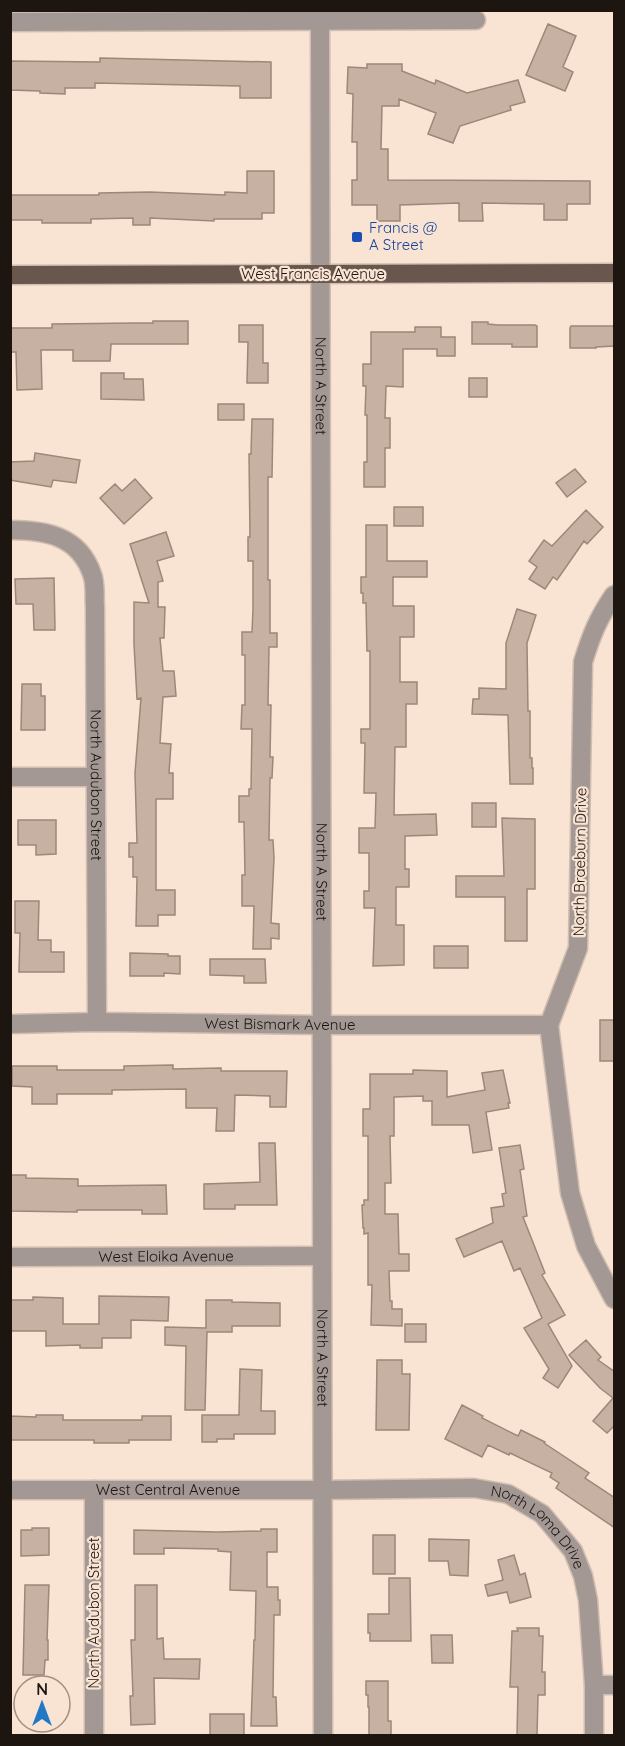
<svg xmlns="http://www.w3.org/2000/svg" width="625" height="1746" font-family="Quicksand,sans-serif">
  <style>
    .building { fill: #c7b1a3; stroke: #9c8779; stroke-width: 1.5 }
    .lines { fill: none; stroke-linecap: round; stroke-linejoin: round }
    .minor-casing { stroke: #d1beb0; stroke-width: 21 }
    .major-casing { stroke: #d1beb0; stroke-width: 21 }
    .minor { stroke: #a39893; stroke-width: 18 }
    .major { stroke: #69574e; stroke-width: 18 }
    .transit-dot { fill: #1a4fb4; stroke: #f9e3d3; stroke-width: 2 }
    .labels { text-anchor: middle; stroke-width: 4.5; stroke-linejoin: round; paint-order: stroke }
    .transit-label { font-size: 15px; fill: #164399; stroke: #f9e3d3; text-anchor: start }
    .street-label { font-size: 15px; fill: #1d1510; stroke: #f9e3d3 }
  </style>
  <rect width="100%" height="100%" fill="#f9e3d3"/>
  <path class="building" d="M548 24 576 36 563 67 573 72 565 91 526 75Z
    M100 58 271 62V98H240V86L95 83V88H65V94L40 93V91L10 90V61L100 62Z
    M367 64H402V71L435 84 436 80 467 93 518 80 525 102 510 106 511 110 460 126 453 143 428 134 436 113 399 99V106H382L381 149H388V180L590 181V204H567V220H544V204L482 203 483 221H459V203L400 205V221H377V205H352V180H357V142H352L353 94 347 93 348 67 367 68Z
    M247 171H274V213H262V219H214V221L150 218V225H133V218L91 219V223H42V220H10V195H99V193L150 192 225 195V192L247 193Z
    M153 321H188V344H111L110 361H73V350H41L42 389 17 390 16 352H10V328H52V324L136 323H153Z
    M472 322H488V324L498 325H535L537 326V347H512V344H472Z
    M239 325H263V363H268V383H247L248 342H239Z
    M571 326H615V346L596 347V348H570V328Z
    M415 327H441V337H455V356H437V349H403V387L386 386 385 418H390V448H385V487H364V462H367V415H365L366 386H363V364H371V332H415Z
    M101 373H124V379H143L144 400 101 399Z
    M469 378H487V397H469Z
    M218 404H244V420H218Z
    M252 419H273L272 477H268V580H270V633H277V647H269L268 705H271L270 757H273L272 778H270L269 840H273L274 858 271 923 279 924V939L271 938V949H253L254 906H242V875H245L244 822H239V796H249V789H251L252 729H241L242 705H245V655H242V632H252L253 609V561H248V537H250L249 454H251Z
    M35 453 80 460 76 483 53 480 51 487 10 480V462L34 461Z
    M575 469 586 482 567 497 556 483Z
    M135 479 152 498 124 524 100 498 115 484 122 491Z
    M394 507H423V526H394Z
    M586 510 603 527 587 544 584 541 557 580 553 577 545 589 529 579 537 567 529 561 544 540 552 546Z
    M366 525H387V561H427V577H393V606H414V637H400V682H417V704H406V747H395L394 815 436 814 437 835 405 836V869H409V887H396V925H404V965L373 966 375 908H364V891H369V853H359V828H375L376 793H364L365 743H361V729H370V651H367L366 603H363V593H361V577H366Z
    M166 532 174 556 157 561 163 581 158 582V607H165L164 638H160L163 671H174L176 696 163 697 160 743 171 744 169 773H173V799H156V890H175V915H158V926H136L137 877H133V857H129V843H137L135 773 141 698 137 699 134 644V602L149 603 130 544Z
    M54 578 55 630H34L33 604H16L15 579Z
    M517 609 536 615 527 643 528 711H530V758H532V768H533V784H510L508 715 472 714 473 699H479V688L506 689V643Z
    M22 684H41V696H45V730H21Z
    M472 803H496V827H472Z
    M502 818 535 819V889H527V941H505V897H456V876H504Z
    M18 820H56V854L36 855V845H18Z
    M15 901H39L38 940H51V952H64V972H19L20 933H15Z
    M434 946H468V968H434Z
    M130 953 168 954V956H180V974L164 973V976H130Z
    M210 959H265L266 983H244V976L210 975Z
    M600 1020H615V1061H600Z
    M173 1065V1069L221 1068V1071H287L286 1107H270V1096L235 1095 234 1131H216L217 1108H186V1089L112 1090V1094H57V1104H32V1087L12 1086V1066H57V1070H124V1066Z
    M413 1070 447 1071V1097L485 1090 482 1073 503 1070 510 1103H508L509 1108 486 1112 492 1150 473 1153 469 1125H432V1101H423V1096L394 1097V1136H390L391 1183H385V1214H398L399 1254H409V1271H389L390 1301H392V1309H402V1326L371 1325 372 1285H368V1233L364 1234V1228H363L362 1205H364V1200H368V1136H363V1109H370V1074H413Z
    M259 1143H275L277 1205H235V1209H204V1184L260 1182Z
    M520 1145 524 1169 520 1170 527 1216 523 1217 545 1273 542 1275 565 1315 548 1324 572 1366 558 1388 543 1378 549 1369 524 1328 542 1318 520 1268 514 1271 502 1241 464 1257 456 1239 493 1223 491 1208 504 1206 502 1194 506 1193 499 1148Z
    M10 1175H26V1178L78 1179V1186L166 1185 167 1214H142V1210H77V1212L10 1211Z
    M99 1296 169 1297 168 1321 131 1320V1338H102V1348H80V1345L46 1346V1331H10V1300H33V1297L63 1298V1324H99Z
    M206 1300H232V1302L280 1303V1326H232V1332H207L205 1410H185L186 1346 165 1345V1327L206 1328Z
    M405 1324H426V1342H405Z
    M586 1340 601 1357 598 1360 615 1372V1425L607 1433 593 1421 613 1398 600 1388 569 1355Z
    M377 1360H402V1374H410L409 1430H376Z
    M240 1369 262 1370 261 1411H275V1434H234V1439H217V1442H202V1415H239Z
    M462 1405 483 1416 482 1418 518 1436 521 1430 545 1442 544 1443 589 1473 585 1478 615 1498V1528L556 1488 559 1483 550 1477 552 1473 510 1453 509 1455 488 1445 482 1457 445 1439Z
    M36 1415H63V1420H142V1416H171V1440H129V1443H94V1440H10V1416L36 1417Z
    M32 1528H49V1555L21 1556V1530H32Z
    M261 1529H277V1552H267V1587H278V1600H280V1615H274L273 1697H276L277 1726H251L254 1640H255L256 1591 230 1590 231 1552 218 1551V1549L164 1548V1554H134V1530L218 1532 261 1531Z
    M373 1535H395V1574H373Z
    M429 1539 469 1540 468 1576 450 1575 448 1561H429Z
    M514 1555 520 1575 525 1573 531 1597 510 1603 507 1592 488 1596 485 1585 503 1580 498 1560Z
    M389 1578H410L411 1641H370V1633H368V1614H389Z
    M25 1585H49L47 1640H48V1660H45L44 1675H23Z
    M135 1585H157V1639L163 1638 164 1659H200L199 1679 154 1678 155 1724 131 1725 130 1696H133L131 1640H135Z
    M517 1628H539V1636H543L542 1672H545V1695H538L537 1736H517L518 1687H510L512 1631H518Z
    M431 1635H452L453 1663H432Z
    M366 1681H388V1721H391V1736H369V1707H368V1695H366Z
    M210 1714H244V1736H210Z"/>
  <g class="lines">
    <g class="minor-casing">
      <g id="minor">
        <path id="s1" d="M320 10 323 1736"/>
        <path d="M10 22 476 20"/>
        <path id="s2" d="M10 530C46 530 79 536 92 574 96 583 94 597 95 607L97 1022"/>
        <path d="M614 595C598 618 591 636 583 662L578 948 549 1025 570 1193 586 1246 614 1299"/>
        <path d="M10 777H95"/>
        <path id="s3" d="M10 1024 97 1022 322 1025H549"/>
        <path id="s4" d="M10 1257 322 1256"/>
        <path id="s5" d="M10 1490H323L474 1488 508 1494 542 1514 573 1551 583 1576 588 1600 594 1685V1736"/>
        <path d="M94 1490V1736"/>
        <path d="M594 1685H614"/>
      </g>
    </g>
    <g class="major-casing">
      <path id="major" d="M10 275 614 273"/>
    </g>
    <use href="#minor" class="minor"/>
    <use href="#major" class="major"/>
  </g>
  <rect class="transit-dot" x="351" y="231" width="12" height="12" rx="3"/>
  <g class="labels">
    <g class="transit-label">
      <text x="369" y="233">Francis @<tspan x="369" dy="17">A Street</tspan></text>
    </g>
    <g class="street-label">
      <text x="313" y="279">West Francis Avenue</text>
      <text dy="5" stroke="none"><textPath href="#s1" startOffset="376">North A Street</textPath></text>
      <text dy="5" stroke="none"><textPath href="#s2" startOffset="312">North Audubon Street</textPath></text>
      <text transform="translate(580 862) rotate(-89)" y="5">North Braeburn Drive</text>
      <text dy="5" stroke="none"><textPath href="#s1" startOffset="862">North A Street</textPath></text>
      <text dy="5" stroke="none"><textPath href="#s3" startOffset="270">West Bismark Avenue</textPath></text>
      <text dy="5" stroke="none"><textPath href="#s4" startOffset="156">West Eloika Avenue</textPath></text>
      <text dy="5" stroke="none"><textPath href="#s1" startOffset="1348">North A Street</textPath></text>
      <text dy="5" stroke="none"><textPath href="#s5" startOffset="158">West Central Avenue</textPath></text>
      <text dy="5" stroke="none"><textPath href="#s5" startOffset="543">North Loma Drive</textPath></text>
      <text transform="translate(94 1613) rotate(-90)" y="5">North Audubon Street</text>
    </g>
  </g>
  <rect width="625" height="1746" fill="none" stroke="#1d1510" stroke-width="24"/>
  <g transform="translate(42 1704)"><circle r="28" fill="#f9e3d3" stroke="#a19185" stroke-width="1.5"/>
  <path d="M0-4.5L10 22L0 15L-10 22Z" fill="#2378c6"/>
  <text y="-9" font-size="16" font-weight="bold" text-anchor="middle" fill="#1d1510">N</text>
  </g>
</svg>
